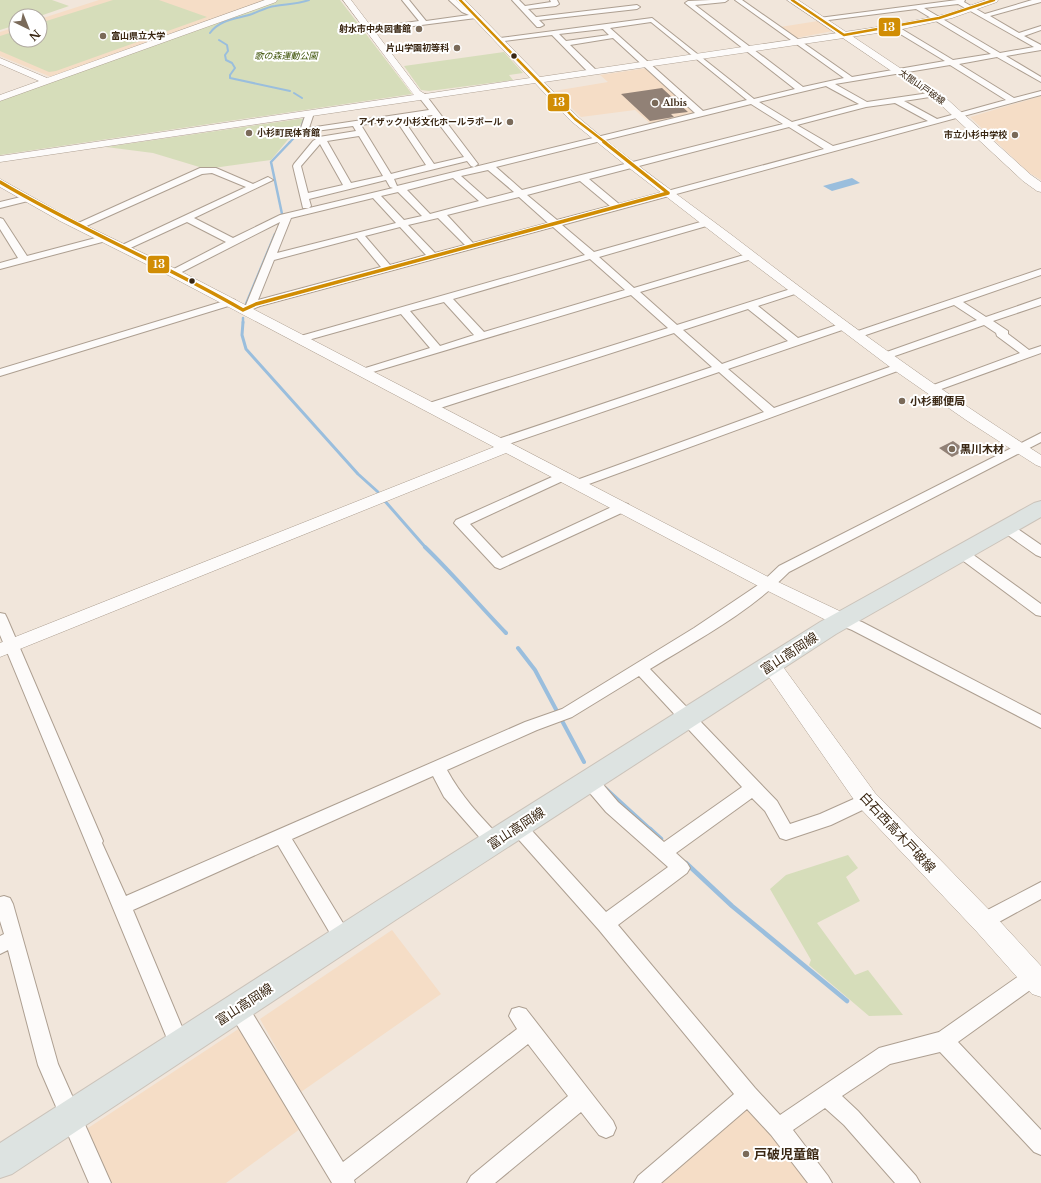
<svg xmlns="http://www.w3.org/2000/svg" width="1041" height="1183" font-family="'Libre Baskerville','Noto Sans JP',serif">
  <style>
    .built { fill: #f5ddc6 }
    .green { fill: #d6ddba }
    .water { fill: #9abedd }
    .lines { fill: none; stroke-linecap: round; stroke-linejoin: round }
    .stream-far4 { stroke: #9abedd; stroke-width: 2 }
    .stream-far3 { stroke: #9abedd; stroke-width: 2.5 }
    .stream-far2 { stroke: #9abedd; stroke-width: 3 }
    .stream-far1 { stroke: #9abedd; stroke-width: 4 }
    .stream { stroke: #9abedd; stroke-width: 4.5 }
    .building { fill: #918176 }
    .minor-casing { stroke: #ad9f91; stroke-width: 2 }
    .tertiary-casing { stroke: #ad9f91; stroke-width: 1 }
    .secondary-casing { stroke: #ad9f91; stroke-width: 1 }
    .primary-casing { stroke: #cbc3ba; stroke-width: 2 }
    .minor { fill: #fdfbfa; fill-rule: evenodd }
    .tertiary { fill: #fdfbfa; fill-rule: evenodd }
    .secondary { fill: #fdfbfa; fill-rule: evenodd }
    .primary { fill: #dde3e1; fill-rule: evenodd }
    .bus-1-far1-casing { stroke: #fff; stroke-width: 4 }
    .bus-1-casing { stroke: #fff; stroke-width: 5.5 }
    .bus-1-far1 { stroke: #d18d04; stroke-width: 2.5 }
    .bus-1 { stroke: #d18d04; stroke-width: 3.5 }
    .poi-dot { fill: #7a6a59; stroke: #fff; stroke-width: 1.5 }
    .bus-dot { fill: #3a2713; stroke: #fff; stroke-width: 1.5 }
    .labels { text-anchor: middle; stroke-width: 4; stroke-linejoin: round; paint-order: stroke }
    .far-poi-label { font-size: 9px; font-weight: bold; fill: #3a2713; stroke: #fff; text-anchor: end }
    .far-park-label { font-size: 9px; font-style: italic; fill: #384e01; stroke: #fff }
    .far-street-label { font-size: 9px; fill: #3a2713; stroke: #fff }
    .poi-label { font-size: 11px; font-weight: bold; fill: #3a2713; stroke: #fff; text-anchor: start }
    .near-street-label { font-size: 13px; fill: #3a2713; stroke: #fff }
    .near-poi-label { font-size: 13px; font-weight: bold; fill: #3a2713; stroke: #fff; text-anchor: start }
    .line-badge { stroke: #fff; stroke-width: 1.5 }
    .badge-label { font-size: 11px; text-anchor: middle; font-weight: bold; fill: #fff }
  </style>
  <rect width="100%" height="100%" fill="#f1e6db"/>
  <path class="built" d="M99 0H267L51 77 0 56V32L16 27V40H40V19Z
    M818 21 833 31 796 38 780 27Z
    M647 68 696 114 651 124 635 110 581 117 554 91 608 82 600 75Z
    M1041 96V180L1028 172 970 117Z
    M392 930 441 994 301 1092 260 1019Z
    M243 1026 300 1129 226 1183H107L82 1132Z
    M745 1104 809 1183H657Z"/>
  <path class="green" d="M0 0H52L69 6 40 16H16V25L0 30Z
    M113 0H159L207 17 56 71 49 72 0 51V36L16 31V40H40V23Z
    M276 0H340L412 94 0 155V100Z
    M504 52 523 73 509 75 513 80 429 91 421 90 404 66Z
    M306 118 271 160 206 169 153 153 106 147Z
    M848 855 858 868 846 877 860 901 817 923 855 975 868 970 903 1015 869 1016 809 965 811 960 770 889 786 875Z"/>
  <path class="water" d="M852 178 860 183 832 191 823 186Z"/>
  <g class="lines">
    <path class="stream-far4" d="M210 33C220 19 237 19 252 14 260 11 267 7 275 6 287 4 298 4 309 0
      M219 40 227 45 228 51 225 55 226 60 232 63 235 68 230 75V78L290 91
      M294 93 302 98
      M289 143 299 133 304 119"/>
    <path class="stream-far3" d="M282 214 271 162 290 142
      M246 304 275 234
      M243 323V318"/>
    <path class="stream-far2" d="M243 322 242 335 246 349 358 474 378 492
      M384 500 426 548"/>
    <path class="stream-far1" d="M425 547C453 574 478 604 506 633
      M518 648 535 670 584 762
      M605 788 651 830"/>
    <path class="stream" d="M650 829 661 839
      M686 863 732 906 847 1001"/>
  </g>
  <path class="building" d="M662 88 688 112 671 114 674 117 650 121 621 94Z
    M953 441 966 450 952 457 939 448Z"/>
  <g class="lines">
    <g class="minor-casing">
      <path id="minor" d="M402 0H409L426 21 469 15 462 12 449 0H456L466 10 476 13 480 16 476 18 367 32 366 30 370 28 419 21Z
        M512 0H519L525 6 551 2 550 0H557L559 4 556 6 528 9 536 17 637 5 640 7 637 9 539 20 544 25 540 27H537Z
        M711 0H728L725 2 695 5 803 87 844 78 735 0H742L852 77 945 61 892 29 891 27 895 25 953 60 991 54 916 9 821 21 817 19 819 18 957 0H965L964 2 985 14 1032 0H1041V2L990 16 1019 33 1041 26V30L1024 36 1041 45V50L1006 56 1041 77V82L997 57 959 64 1014 98 1041 91V95L562 225 594 252 704 221H710L712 223 710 225 599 257 634 288 747 254H755L756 256 755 258 640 292 677 325 797 287 802 290 801 292 758 306 798 338 840 324H848L849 326 848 328 728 369 774 408 895 365H903L905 367 903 369 578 488 574 487 572 484 574 481 764 412 719 372 503 446H495L493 443 495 440 712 367 674 333 434 410H426L424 407 426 404 668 328 631 295 363 375 359 374 357 372 359 370 430 348 401 314 301 342 296 339 297 337 585 255 553 227 260 306 243 313 238 310 246 305 280 222 174 276 169 273 170 271 226 242 187 222 126 250 123 251 118 248 120 246 246 187 212 173 202 174 82 228H76L74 226 76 224 200 168H216L253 184 268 177 273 180 194 218 233 238 280 215 393 188 390 187 386 180 309 199 311 206 309 208H303L293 166 294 164 313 141 319 137 356 131 353 126 301 133 300 131 306 113 310 111 314 113 309 128 429 110 418 96 419 94H425L478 164 474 167 471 166 467 161 394 179 397 186 695 113 613 38 570 45 596 70 597 72 593 74H590L552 35 497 42 496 40 500 38 652 18 754 99 795 89 685 3 688 1ZM958 4 1034 47 1000 53 924 8ZM651 22 747 100 703 111 610 28ZM603 29 609 35 566 41 559 34ZM950 65 1006 100 937 119 904 101 936 96V92L867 102 835 84ZM826 86 859 104 792 122 759 102ZM895 103 928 121 833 146 797 125 866 107ZM751 104 783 124 522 190 496 167ZM432 115 464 157 434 164 403 119ZM396 120 426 165 391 174 361 125ZM789 127 824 149 619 204 589 179ZM359 136 383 176 351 183 327 141ZM320 144 343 185 308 193 301 166ZM488 170 514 192 487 199 461 176ZM453 178 479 201 430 214 407 190ZM580 181 610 206 557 220 527 195ZM398 192 422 216 404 220 381 196ZM519 197 548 223 473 243 447 215ZM373 198 396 223 277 253 291 218ZM438 218 465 245 435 253 408 225ZM400 227 426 255 390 265 365 236ZM357 238 381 267 258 300 274 260ZM590 259 625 290 484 332 453 299ZM444 302 474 335 440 346 410 311ZM748 309 788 341 722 364 683 330Z
        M25 196 28 197 30 199 28 201 0 208V202Z
        M0 218 3 219 27 256 103 236 108 239 106 241 0 269V263L18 258 0 229Z
        M1041 269V275L963 302 986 317 1041 298V305L993 321 1008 331V334L1029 350 1041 346V353L936 391H928L926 389 928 387 1020 353 997 336 996 333 984 325 889 358H881L879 356 881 354 977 320 954 305 860 337 856 338 851 335 852 333Z
        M231 299 235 300 236 302 235 304 0 376V369Z
        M1041 433V442L789 572C750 612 697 640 650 669L777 801 790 824 820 814 867 793 873 795 875 800 873 805 831 825 786 840 780 838 765 811 752 798 676 853 687 863 690 868 687 873 618 925 755 1088 780 1115 879 1048 939 1032 1026 971 1033 968 1040 971 1041 974 1040 983 958 1042 1041 1130V1155L1034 1152 940 1052 890 1064 842 1096 858 1111 916 1176 920 1183H895L844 1125 825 1108 793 1130 828 1176 832 1183H808L771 1135 747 1109 661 1183H634L638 1176 734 1094 599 930 512 832 510 827 512 822 518 820 524 822 606 912 668 867 606 812 583 785 581 780 583 775 589 773 595 775 618 802 664 842 742 787 639 676 572 717 537 730 447 770C461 796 480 816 500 837L503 842 500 847 494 849 488 847 444 797 433 776 292 839 349 933 352 939 349 945 343 948 337 945 278 845 133 910 190 1046 187 1053 180 1056 173 1053 0 635V613L5 614 7 618 103 841 102 843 126 896 525 722 562 709 694 628 761 583 779 566Z
        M563 472 567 473 569 476 567 479 470 524 502 558 618 504 623 503 628 504 629 507 628 510 500 569 495 567 454 523 456 520Z
        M1007 524 1012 525 1041 545V557L1036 555 1002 531 1000 528 1002 525Z
        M963 549 968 551 1041 604V616L1036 615 958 557 956 554 958 551Z
        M842 615 862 622 1041 715V728L852 630 837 624 835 620 837 616Z
        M1041 882V899L988 928 982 930 976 928 973 922 976 916Z
        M4 896 10 898 13 904 58 1064 111 1183H89L38 1065 8 950 0 954V936L4 934 0 921V897Z
        M238 999 245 1001 343 1162 517 1029 509 1016 512 1009 519 1007 526 1009 613 1121 616 1128 613 1135 606 1138 599 1135 581 1112 495 1183H467L471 1176 568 1096 528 1044 354 1180 355 1183H332L231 1015 228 1008 231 1001Z"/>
    </g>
    <g class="tertiary-casing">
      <path id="tertiary" d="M265 0H277L276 2 0 101V95L39 81 0 64V58L47 78Z
        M343 0H351L420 91 425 94 530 78 456 0H465L540 77 898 24 947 14 986 0H998L997 2 952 18 898 30 544 82C556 94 567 107 579 118 628 160 681 197 733 236 833 313 934 387 1041 455V467L1036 465 966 420 894 370 747 259 628 167 571 121 535 83 0 162V156L414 95Z
        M0 179 68 217 178 270 774 580 848 615 851 620 848 625 842 626 836 625 762 588 506 453 0 657V643L494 447 170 276 60 221 0 187Z"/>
    </g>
    <g class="secondary-casing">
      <path id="secondary" d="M787 0H798L948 100 1031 175 1041 182V192L1037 191 1023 181 940 104Z
        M771 657 778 660 875 793 995 916 1041 966V997L1032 994 977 932 859 807 764 670 761 665 764 660Z"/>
    </g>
    <g class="primary-casing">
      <path id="primary" d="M1041 501V517L836 634 397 919 12 1174 0 1178V1143L377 901 820 622 1034 503Z"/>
    </g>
    <use href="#minor" class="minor"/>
    <use href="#tertiary" class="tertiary"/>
    <use href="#secondary" class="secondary"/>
    <use href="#primary" class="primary"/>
    <g class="bus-1-far1-casing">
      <path id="bus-1-far1" d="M460 0 575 119 606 143
        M792 0 844 35 939 18 994 0"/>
    </g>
    <g class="bus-1-casing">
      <path id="bus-1" d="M604 142 668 193
        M0 182C79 229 164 264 243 310L256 304 668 193"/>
    </g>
    <use href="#bus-1-far1" class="bus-1-far1"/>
    <use href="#bus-1" class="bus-1"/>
  </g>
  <g class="poi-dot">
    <circle cx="419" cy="29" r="4"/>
    <circle cx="103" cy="36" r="4"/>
    <circle cx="457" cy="48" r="4"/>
    <circle cx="655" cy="103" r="4"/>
    <circle cx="510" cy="122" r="4"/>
    <circle cx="249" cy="133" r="4"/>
    <circle cx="1015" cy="135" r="4"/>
    <circle cx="902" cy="401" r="4"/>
    <circle cx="952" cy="449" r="4"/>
    <circle cx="746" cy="1154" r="4"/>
  </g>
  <g class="bus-dot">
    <circle cx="514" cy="56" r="3.5"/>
    <circle cx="192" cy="281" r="3.5"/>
  </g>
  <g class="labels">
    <g class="far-poi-label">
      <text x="411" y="32">射水市中央図書館</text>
      <text x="111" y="39" text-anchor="start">富山県立大学</text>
      <text x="449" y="51">片山学園初等科</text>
      <text x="663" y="106" text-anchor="start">Albis</text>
      <text x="502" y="125">アイザック小杉文化ホールラポール</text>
      <text x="257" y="136" text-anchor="start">小杉町民体育館</text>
      <text x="1007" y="138">市立小杉中学校</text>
    </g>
    <g class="far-park-label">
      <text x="286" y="59">歌の森運動公園</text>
    </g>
    <g class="far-street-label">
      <text transform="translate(922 87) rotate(35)" y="3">太閤山戸破線</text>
    </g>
    <g class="poi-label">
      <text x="910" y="405">小杉郵便局</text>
      <text x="960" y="453">黒川木材</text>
    </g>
    <g class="near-street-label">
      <text transform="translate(789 653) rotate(-33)" y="5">富山高岡線</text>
      <text transform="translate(516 828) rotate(-33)" y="5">富山高岡線</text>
      <text transform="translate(898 832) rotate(47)" y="5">白石西高木戸破線</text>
      <text transform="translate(244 1004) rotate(-33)" y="5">富山高岡線</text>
    </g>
    <g class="near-poi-label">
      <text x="754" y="1159">戸破児童館</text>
    </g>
  </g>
  <g class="line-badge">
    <rect x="878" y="17" width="23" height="20" rx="4" fill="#d18d04"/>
    <rect x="547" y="93" width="23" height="19" rx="4" fill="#d18d04"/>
    <rect x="147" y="255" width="23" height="19" rx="4" fill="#d18d04"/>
  </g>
  <g class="badge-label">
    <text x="889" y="31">13</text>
    <text x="559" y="106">13</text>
    <text x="159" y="268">13</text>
  </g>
  <g transform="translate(28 28) rotate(137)"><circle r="19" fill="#ffffff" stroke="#b0a9a1"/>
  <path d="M0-3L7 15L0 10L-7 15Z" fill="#7a6a59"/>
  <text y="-6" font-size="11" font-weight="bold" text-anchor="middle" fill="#3a2713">N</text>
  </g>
</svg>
